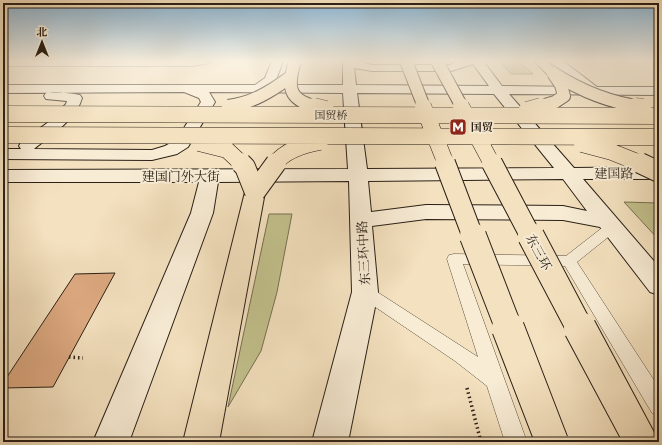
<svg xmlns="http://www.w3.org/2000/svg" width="662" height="445" font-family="Cardo,'Noto Serif SC',serif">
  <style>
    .green { fill: #c2c18d; stroke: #767052 }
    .building { fill: #dda981; stroke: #2a2017 }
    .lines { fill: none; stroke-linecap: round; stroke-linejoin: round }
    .lane-casing { stroke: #5c5041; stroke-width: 1 }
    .street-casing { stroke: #5c5041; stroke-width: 2 }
    .secondary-casing { stroke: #2a2017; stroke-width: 2 }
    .highway-casing { stroke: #2a2017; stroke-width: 2 }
    .path { stroke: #2a2017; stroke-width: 3.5; stroke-dasharray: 1.5 3; stroke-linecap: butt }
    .lane { fill: #f8ecd5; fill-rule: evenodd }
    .street { fill: #f8ecd5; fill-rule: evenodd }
    .secondary { fill: #f8ecd5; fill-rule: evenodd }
    .highway { fill: #f4e1bf; fill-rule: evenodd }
    .highway-bridge-far4-casing { stroke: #2a2017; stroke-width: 14; stroke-linecap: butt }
    .highway-bridge-far3-casing { stroke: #2a2017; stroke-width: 17; stroke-linecap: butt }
    .highway-bridge-far2-casing { stroke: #2a2017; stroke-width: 22; stroke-linecap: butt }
    .highway-bridge-far1-casing { stroke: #2a2017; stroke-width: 28; stroke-linecap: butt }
    .highway-bridge-casing { stroke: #2a2017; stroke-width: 34; stroke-linecap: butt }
    .highway-bridge-far4 { stroke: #f4e1bf; stroke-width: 12 }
    .highway-bridge-far3 { stroke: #f4e1bf; stroke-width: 16 }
    .highway-bridge-far2 { stroke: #f4e1bf; stroke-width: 20 }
    .highway-bridge-far1 { stroke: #f4e1bf; stroke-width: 26 }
    .highway-bridge { stroke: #f4e1bf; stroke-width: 32 }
    .labels { text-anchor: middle; stroke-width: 4; stroke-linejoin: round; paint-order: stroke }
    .far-street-label { font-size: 11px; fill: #2a2017; stroke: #f8ecd5 }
    .far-poi-label { font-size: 11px; font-weight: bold; fill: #2a2017; stroke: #f8ecd5; text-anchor: start }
    .street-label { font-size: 13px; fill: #2a2017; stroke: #f8ecd5 }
  </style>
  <rect width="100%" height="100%" fill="#f4e1bf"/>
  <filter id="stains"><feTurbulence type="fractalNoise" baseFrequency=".005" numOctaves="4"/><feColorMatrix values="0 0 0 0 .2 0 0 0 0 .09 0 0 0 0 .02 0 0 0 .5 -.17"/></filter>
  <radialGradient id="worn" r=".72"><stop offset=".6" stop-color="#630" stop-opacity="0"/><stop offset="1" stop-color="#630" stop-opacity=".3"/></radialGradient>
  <path class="green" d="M499 61H518L533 74H511Z
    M624 202 659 203V240Z
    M269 214H292L277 292 261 351 228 407Z"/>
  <path class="building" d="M115 273 53 387 3 388V383L75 274Z"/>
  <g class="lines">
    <g class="lane-casing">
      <path id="lane" d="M612 223 617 224 619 227 617 230 577 262 659 388V416L652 413 565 266 463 264 527 442H505L487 386 455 361 359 296 357 292 359 288 365 286 371 288 478 357 447 259 449 255 454 254 566 256 607 224Z"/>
    </g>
    <g class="street-casing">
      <path id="street" d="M3 61H210L209 63 193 66H3Z"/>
    </g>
    <g class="secondary-casing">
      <path id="secondary" d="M272 61H283L276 80 272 85H343V61H357L372 65H450L458 61H483L502 86 580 87 550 61H563L597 87H659V95L509 94 574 168 659 167V179H583L659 267V295L650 292 600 227 563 220 426 219 372 226 378 292 348 442H312L352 292 349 181 218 182 213 213 129 442H93L191 213 199 182H3V170L348 169 343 93 209 92 215 102 188 147 177 154 152 160 3 159V149H21L19 146 21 142 50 121 66 104 67 101 46 99 44 96 46 93C56 91 70 93 80 95L82 98C76 120 51 135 34 149L152 150 165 146 176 140 201 102 199 98 184 92 3 93V85H255L265 78ZM473 64 489 86 356 85 354 68 372 71H451ZM357 93 494 94 554 168 367 169ZM563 179 587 211 563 206 426 205 371 212 368 181Z"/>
    </g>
    <g class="highway-casing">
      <path id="highway" d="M534 61H546L559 73 557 76H549Z
        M255 186 262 188 265 192 219 442H183L245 192 248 188Z"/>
    </g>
    <path class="path" d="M69 357 83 358
      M467 388 481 442"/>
    <use href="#lane" class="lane"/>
    <use href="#street" class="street"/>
    <use href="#secondary" class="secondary"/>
    <use href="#highway" class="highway"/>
    <g class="highway-bridge-far4-casing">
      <path id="highway-bridge-far4" d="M295 61C287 87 288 100 317 107
        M406 61 424 107
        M437 61 462 107
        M553 73C581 91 610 103 643 107
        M228 106C252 103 270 92 289 78
        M538 107 555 102 564 96 561 85 553 73"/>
    </g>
    <g class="highway-bridge-far3-casing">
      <path id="highway-bridge-far3" d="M314 106 326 109
        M423 106 446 164
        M461 106 492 164
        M635 106 643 107
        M527 110 541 106
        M3 114 659 116
        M3 135 659 137
        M199 143 227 150 242 164
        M582 144 612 152 642 164
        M275 164C285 150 304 145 320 142"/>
    </g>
    <g class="highway-bridge-far2-casing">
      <path id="highway-bridge-far2" d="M241 163 245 167 255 192
        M445 163 473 237
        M492 163 531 237
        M640 163 659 172
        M255 192 276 163"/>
    </g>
    <g class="highway-bridge-far1-casing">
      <path id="highway-bridge-far1" d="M473 236 509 329
        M531 236 580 329"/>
    </g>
    <g class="highway-bridge-casing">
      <path id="highway-bridge" d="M508 328 552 442
        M580 328 641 442"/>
    </g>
    <use href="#highway-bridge-far4" class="highway-bridge-far4"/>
    <use href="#highway-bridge-far3" class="highway-bridge-far3"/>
    <use href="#highway-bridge-far2" class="highway-bridge-far2"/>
    <use href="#highway-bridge-far1" class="highway-bridge-far1"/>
    <use href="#highway-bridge" class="highway-bridge"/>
  </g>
  <linearGradient id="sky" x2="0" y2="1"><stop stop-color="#8bb7d7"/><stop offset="0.49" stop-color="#faf2e2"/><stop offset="1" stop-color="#faf2e2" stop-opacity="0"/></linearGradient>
  <rect width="662" height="124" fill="url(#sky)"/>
  <defs>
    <g id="metro-square" transform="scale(0.9)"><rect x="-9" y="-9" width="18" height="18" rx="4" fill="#8f2418" stroke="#f8ecd5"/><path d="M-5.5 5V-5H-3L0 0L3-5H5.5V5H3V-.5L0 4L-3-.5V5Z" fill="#fff"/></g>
  </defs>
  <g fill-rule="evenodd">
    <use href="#metro-square" x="458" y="127"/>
  </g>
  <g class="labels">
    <g class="far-street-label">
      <text x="331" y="119">国贸桥</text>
    </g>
    <g class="far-poi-label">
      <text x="471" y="131">国贸</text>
    </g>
    <g class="street-label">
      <text transform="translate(614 173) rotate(-1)" y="5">建国路</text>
      <text x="181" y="181">建国门外大街</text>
      <text transform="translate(539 252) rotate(62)" y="5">东三环</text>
      <text transform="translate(363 253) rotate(-93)" y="5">东三环中路</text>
    </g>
  </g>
  <rect width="662" height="445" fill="none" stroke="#f4e1bf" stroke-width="16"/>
  <rect x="4" y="4" width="654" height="437" fill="none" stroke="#2a2017" stroke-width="2"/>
  <rect x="8" y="8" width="646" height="429" fill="none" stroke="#2a2017"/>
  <g transform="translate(42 42)" stroke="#f8ecd5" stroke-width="3" paint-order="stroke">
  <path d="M0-3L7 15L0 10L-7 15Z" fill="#2a2017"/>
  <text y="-6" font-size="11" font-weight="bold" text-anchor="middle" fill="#2a2017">北</text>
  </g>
  <rect width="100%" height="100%" filter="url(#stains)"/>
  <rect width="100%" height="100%" fill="url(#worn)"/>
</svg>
